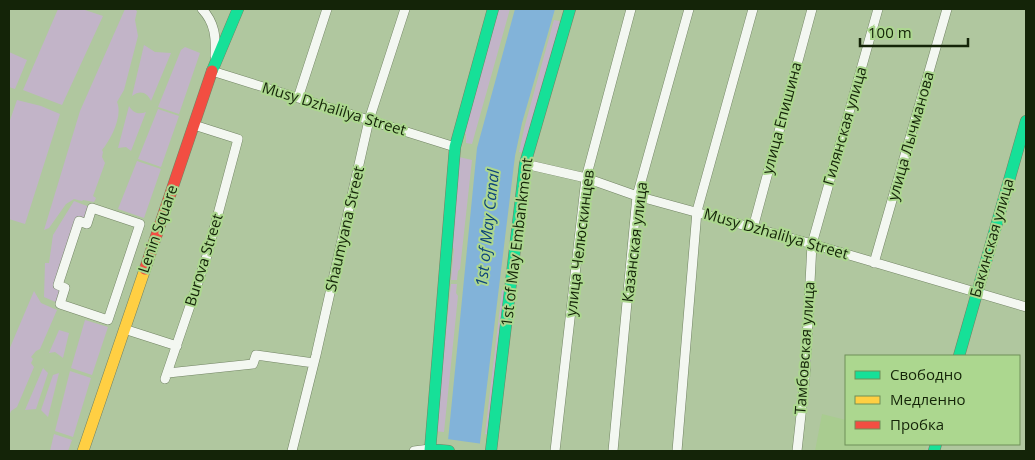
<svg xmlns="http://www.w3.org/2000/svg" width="1035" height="460" font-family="'Open Sans',sans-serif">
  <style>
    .built { fill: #a9cc90 }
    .green { fill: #c2b4c8 }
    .water { fill: #82b3d9 }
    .pier { fill: #b0c79f }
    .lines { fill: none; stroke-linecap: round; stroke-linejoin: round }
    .street-casing { stroke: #728464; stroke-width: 10 }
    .fast-casing { stroke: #728464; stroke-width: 12 }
    .slow-casing { stroke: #728464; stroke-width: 12 }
    .jam-casing { stroke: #728464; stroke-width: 12 }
    .street { stroke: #f3f7f1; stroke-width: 9 }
    .fast { stroke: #16e098; stroke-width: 11 }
    .slow { stroke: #ffcf43; stroke-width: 11 }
    .jam { stroke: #f24e42; stroke-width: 11 }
    .labels { text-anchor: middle; stroke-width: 4; stroke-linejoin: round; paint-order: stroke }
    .street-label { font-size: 15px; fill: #142408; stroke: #acd78f }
    .water-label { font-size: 16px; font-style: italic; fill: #0d437b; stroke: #acd78f }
  </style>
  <rect width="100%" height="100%" fill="#b0c79f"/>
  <path class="built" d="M822 414 846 420V444H927L925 451H815Z"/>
  <path class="green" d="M58 9H82L103 16 62 105 23 90Z
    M125 9H134L137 11 135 20 138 36 124 90 117 102C123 116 111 139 102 150L103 152 102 157 105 163 93 196 96 198 94 202 83 200 82 201 74 199 66 204 49 228 44 230 80 111Z
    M497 9H510L472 144 466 143V134L463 133Z
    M554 20 559 21 561 24 525 153 519 152 525 125Z
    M144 45 155 52 171 53 151 101C147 92 140 90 132 96Z
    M185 47 200 53 179 114 158 107 181 50Z
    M9 52 27 60 15 89 9 87Z
    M17 100 41 106 60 114 25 224 9 219V123Z
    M129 106C133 113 139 115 146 112L131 151 126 147 118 148Z
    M158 109 179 116 161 167 138 159Z
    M459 157 472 160 460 269 458 271 457 280H451L454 249 450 245Z
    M137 161 161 169 144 218 118 209Z
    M74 201 92 208 87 224 79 221 58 285 65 288 60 304 44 297 45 263H49L53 235Z
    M451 284H457L456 293 458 296 444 432 433 431 441 380Z
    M504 285H508L491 435 485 434 502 290 504 289Z
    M34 291 41 303 57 310 40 349 36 351 31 357 33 359 31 363 34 367 17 407 11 411 9 416V350Z
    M85 320 108 327 92 375 71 368Z
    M59 330 69 333 63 358 55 352 49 353Z
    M43 368 48 373 36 409 25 410Z
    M70 371 91 378 73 437 55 431Z
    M59 373 48 417 41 410 53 375Z
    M54 434 72 440 68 451H50Z"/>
  <path class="water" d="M515 9H555L522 123 515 156 479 451H447L477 148Z"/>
  <path class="pier" d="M447 439 483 444 482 451H445Z"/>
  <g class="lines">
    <g class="street-casing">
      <path id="street" d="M202 9C215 23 216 37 215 56
        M212 71 455 147
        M298 98 327 9
        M525 164 586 178 637 196 812 244 1026 307
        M92 208 140 224 108 320 60 304 65 288 58 285 79 221 87 224Z
        M753 228 812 9
        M874 263 947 9
        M124 329 177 346
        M168 373 253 364 256 355 314 363
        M165 379 206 259 238 139 194 125
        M292 451 316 355 369 120 405 9
        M414 451 430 449 436 450
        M555 451 586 178 631 9
        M613 451 637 196 689 9
        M677 451 697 211 753 9
        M797 451 805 378 812 244 878 9"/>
    </g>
    <g class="fast-casing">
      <path id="fast" d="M212 71 238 9
        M959 356 1026 121
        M438 450 449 451
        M430 451 455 147 493 9
        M491 451 525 164 570 9
        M934 451 936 444"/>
    </g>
    <g class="slow-casing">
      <path id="slow" d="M83 451 145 269"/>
    </g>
    <g class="jam-casing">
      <path id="jam" d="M145 269 212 71"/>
    </g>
    <use href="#street" class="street"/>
    <use href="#fast" class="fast"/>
    <use href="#slow" class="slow"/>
    <use href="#jam" class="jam"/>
  </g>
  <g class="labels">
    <g class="street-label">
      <text transform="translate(334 109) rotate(17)" y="5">Musy Dzhalilya Street</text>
      <text transform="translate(782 118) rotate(-75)" y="5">улица Епишина</text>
      <text transform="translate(845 126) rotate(-74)" y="5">Гилянская улица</text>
      <text transform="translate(911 136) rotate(-74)" y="5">улица Лычманова</text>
      <text transform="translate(158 229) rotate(-71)" y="5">Lenin Square</text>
      <text transform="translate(345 229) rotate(-77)" y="5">Shaumyana Street</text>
      <text transform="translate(776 234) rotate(16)" y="5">Musy Dzhalilya Street</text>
      <text transform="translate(992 238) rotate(-74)" y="5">Бакинская улица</text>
      <text transform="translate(517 242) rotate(-83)" y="5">1st of May Embankment</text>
      <text transform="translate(635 242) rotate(-83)" y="5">Казанская улица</text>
      <text transform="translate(580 243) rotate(-83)" y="5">улица Челюскинцев</text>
      <text transform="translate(204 260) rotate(-73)" y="5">Burova Street</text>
      <text transform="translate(805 348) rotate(-86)" y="5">Тамбовская улица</text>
    </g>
    <g class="water-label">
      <text transform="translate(487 228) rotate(-84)" y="6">1st of May Canal</text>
    </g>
  </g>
  <rect width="1035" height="460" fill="none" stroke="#142408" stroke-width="20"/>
  <rect x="845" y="355" width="175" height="90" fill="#acd78f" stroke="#6f8f59"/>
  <rect x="855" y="371" width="25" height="8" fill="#16e098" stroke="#6f8f59"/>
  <text x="890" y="380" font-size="15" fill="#142408">Свободно</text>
  <rect x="855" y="396" width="25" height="8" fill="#ffcf43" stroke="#6f8f59"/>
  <text x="890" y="405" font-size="15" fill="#142408">Медленно</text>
  <rect x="855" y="421" width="25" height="8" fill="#f24e42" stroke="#6f8f59"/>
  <text x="890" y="430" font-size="15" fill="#142408">Пробка</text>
  <path d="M860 38v8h108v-8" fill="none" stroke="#142408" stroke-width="2.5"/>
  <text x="868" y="38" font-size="15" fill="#142408" stroke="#acd78f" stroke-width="4" paint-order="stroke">100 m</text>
</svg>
